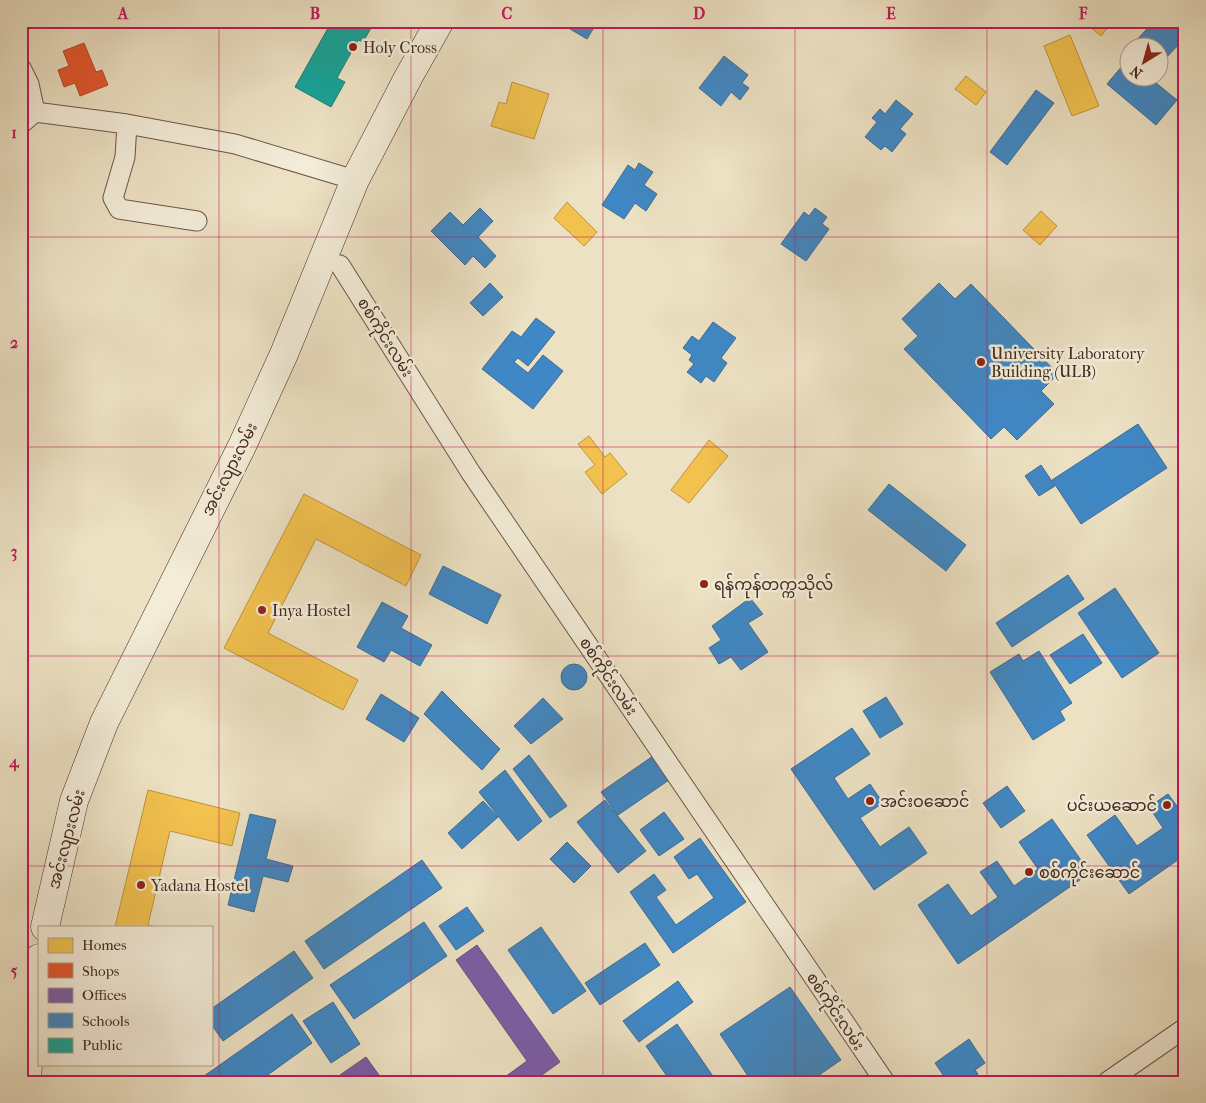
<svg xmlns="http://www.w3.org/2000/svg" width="1206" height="1103" font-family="'IM FELL French Canon','Noto Sans Myanmar',serif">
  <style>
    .homes { fill: #f2c14e; stroke: #be9340 }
    .shops { fill: #e4572e; stroke: #b4492a }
    .offices { fill: #7b5ea7; stroke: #6a4e7e }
    .schools { fill: #3f88c5; stroke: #406b93 }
    .public { fill: #17a398; stroke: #247e74 }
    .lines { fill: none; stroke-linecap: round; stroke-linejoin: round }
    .street-casing { stroke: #6d5648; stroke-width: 21 }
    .secondary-casing { stroke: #43281f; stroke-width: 29 }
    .street { stroke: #f3ecd8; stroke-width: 19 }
    .secondary { stroke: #f3ecd8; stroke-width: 28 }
    .grid { fill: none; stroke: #c2185b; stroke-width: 1; stroke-opacity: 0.55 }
    .poi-dot { fill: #8f2418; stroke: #f3ecd8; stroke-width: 2 }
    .labels { text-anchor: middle; stroke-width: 5; stroke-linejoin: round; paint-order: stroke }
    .poi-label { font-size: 16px; fill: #43281f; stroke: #f3ecd8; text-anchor: start }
    .street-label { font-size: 16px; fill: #43281f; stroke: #f3ecd8 }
    .neatline { fill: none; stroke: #c2185b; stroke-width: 2 }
    .grid-label { font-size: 16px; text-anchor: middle; font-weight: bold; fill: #c2185b }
  </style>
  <rect width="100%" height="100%" fill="#ece1c3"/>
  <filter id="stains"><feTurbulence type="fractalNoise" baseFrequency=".004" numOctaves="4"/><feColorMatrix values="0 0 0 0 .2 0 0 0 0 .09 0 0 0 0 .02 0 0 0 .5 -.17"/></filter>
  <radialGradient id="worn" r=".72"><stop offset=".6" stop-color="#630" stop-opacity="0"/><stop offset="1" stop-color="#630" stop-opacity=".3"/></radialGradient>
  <path class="homes" d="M1083 21H1113L1101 36Z
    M1070 35 1099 106 1072 116 1044 46Z
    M966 76 986 92 976 105 955 89Z
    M512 82 549 94 534 139 491 126 499 102 506 104Z
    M567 202 597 232 584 246 554 218Z
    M1041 211 1057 226 1040 245 1023 230Z
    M589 436 605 457 610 453 627 474 602 494 585 472 595 465 578 444Z
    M709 440 728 456 689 503 671 490Z
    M304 494 421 555 406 586 316 539 268 633 358 680 343 710 224 648Z
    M148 790 240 813 232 846 170 831 148 925 156 927H115Z"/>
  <path class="shops" d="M84 43 96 72 102 70 108 85 80 96 75 83 64 87 58 70 69 66 63 51Z"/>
  <path class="offices" d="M477 945 560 1062 535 1080 537 1082H498L527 1061 456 960Z
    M366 1057 384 1082H345L340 1075Z"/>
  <path class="schools" d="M567 21H598L587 39 565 26Z
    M1154 21H1185V38L1160 64 1158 48H1143L1136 41Z
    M724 56 748 75 742 83 749 88 740 100 731 92 721 106 699 88Z
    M1128 59V78H1150L1177 100 1156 125 1107 84Z
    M1036 90 1054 103 1007 165 990 152Z
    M896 100 913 114 900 129 906 134 892 152 885 146 881 150 865 137 877 122 872 118 880 109 885 114Z
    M639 163 653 172 644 185 657 194 646 211 635 203 624 219 602 205 628 165 635 170Z
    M480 208 493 221 478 237 496 256 485 268 473 256 465 265 431 231 450 212 463 225Z
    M815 208 827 217 822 224 829 229 806 261 781 244 804 212 809 216Z
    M490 283 503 297 483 316 470 303Z
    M939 283 955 299 971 284 1058 374 1041 391 1054 404 1017 440 1004 427 991 439 904 349 918 336 902 319Z
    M536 318 555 332 528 366 518 358 514 362 528 373 543 355 563 371 533 409 482 369 512 331 521 337Z
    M713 322 736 338 721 358 727 363 714 382 706 376 701 383 687 372 694 364 689 360 692 355 683 348 692 336 699 341Z
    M1138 424 1167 468 1081 524 1052 480Z
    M1041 465 1055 486 1039 496 1025 476Z
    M889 484 966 545 946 571 868 510Z
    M443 566 501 595 487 624 429 594Z
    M1068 575 1084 599 1012 647 996 623Z
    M1115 588 1159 653 1122 678 1078 613Z
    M750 598 763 614 748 623 768 652 741 670 731 657 719 664 709 648 721 640 712 626Z
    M382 602 408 616 401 628 432 645 420 666 391 650 384 662 357 647Z
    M1083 634 1102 663 1070 684 1050 655Z
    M1039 651 1072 703 1060 711 1065 720 1033 740 990 672 1019 654 1023 661Z
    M561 677a13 13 0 1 1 26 0a13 13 0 1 1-26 0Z
    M442 691 500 749 482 770 424 714Z
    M381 694 419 718 404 742 366 719Z
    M886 697 903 724 880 738 863 711Z
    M543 698 563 719 531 744 514 726Z
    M852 728 870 754 834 778 848 799 870 784 883 803 860 818 880 847 909 827 927 853 874 890 791 769Z
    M529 755 567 806 550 818 513 769Z
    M653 756 669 780 618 815 601 792Z
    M505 770 542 821 518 841 479 792Z
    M1007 786 1025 811 1001 828 983 803Z
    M1168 794 1183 814 1185 813V855L1129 894 1087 835 1115 815 1137 846 1163 828 1149 807Z
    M605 800 646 851 618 873 577 822Z
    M483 801 498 817 462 849 448 833Z
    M664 812 684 839 659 856 640 830Z
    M250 814 276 820 266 859 293 866 288 882 263 876 254 912 228 905Z
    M1052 819 1090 873 958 964 918 905 948 884 971 916 998 897 980 872 997 861 1014 886 1038 869 1019 842Z
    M700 838 746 902 673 953 630 892 654 874 666 890 656 897 676 925 714 898 697 874 689 879 674 857Z
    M567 842 591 866 574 883 550 859Z
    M422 860 442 888 324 969 305 941Z
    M467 907 484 931 456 950 439 926Z
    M424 922 447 956 354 1019 330 985Z
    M541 927 586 991 553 1014 508 950Z
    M645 943 660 965 600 1005 585 983Z
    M294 951 313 978 223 1041 211 1024V1009Z
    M678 981 693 1002 639 1042 623 1021Z
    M790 987 841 1060 809 1082H752L720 1034Z
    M333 1002 360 1044 331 1063 303 1021Z
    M292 1014 312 1043 258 1082 197 1081Z
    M677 1024 717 1082H671L646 1046Z
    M969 1039 985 1063 975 1070 978 1074 967 1082H948L935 1063Z"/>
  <path class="public" d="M332 21H375L363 42 358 40 337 78 345 82 331 107 295 87Z"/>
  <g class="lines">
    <g class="street-casing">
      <path id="street" d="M21 68 29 84 35 112
        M21 124 35 112 127 124 235 144 355 180
        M127 124 125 157 113 198 119 209 197 221
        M340 265 471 473 885 1082
        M1107 1082 1185 1028"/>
    </g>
    <g class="secondary-casing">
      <path id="secondary" d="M45 927 74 801 104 723 242 446 284 354 355 180 409 76 440 21
        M27 1082 32 994 39 958"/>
    </g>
    <use href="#street" class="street"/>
    <use href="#secondary" class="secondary"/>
  </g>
  <path class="grid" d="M219 21V1082M411 21V1082M603 21V1082M795 21V1082M987 21V1082M21 237H1185M21 447H1185M21 656H1185M21 866H1185"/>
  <g class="poi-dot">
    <circle cx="353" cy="47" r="5"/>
    <circle cx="981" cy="362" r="5"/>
    <circle cx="704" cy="584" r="5"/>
    <circle cx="262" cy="610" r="5"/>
    <circle cx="870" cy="801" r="5"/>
    <circle cx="1167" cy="805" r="5"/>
    <circle cx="1029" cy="872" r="5"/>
    <circle cx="141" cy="885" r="5"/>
  </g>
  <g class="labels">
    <g class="poi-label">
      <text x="363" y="53">Holy Cross</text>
      <text x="991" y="359">University Laboratory<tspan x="991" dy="18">Building (ULB)</tspan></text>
      <text x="714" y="590">ရန်ကုန်တက္ကသိုလ်</text>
      <text x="272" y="616">Inya Hostel</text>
      <text x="880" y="807">အင်းဝ‌ဆောင်</text>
      <text x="1157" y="811" text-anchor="end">ပင်းယဆောင်</text>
      <text x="1039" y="878">စစ်ကိုင်းဆောင်</text>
      <text x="151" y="891">Yadana Hostel</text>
    </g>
    <g class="street-label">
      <text transform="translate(386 337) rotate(58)" y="6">စစ်ကိုင်းလမ်း</text>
      <text transform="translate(229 469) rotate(-63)" y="6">အင်းလျားလမ်း</text>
      <text transform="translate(609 676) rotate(56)" y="6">စစ်ကိုင်းလမ်း</text>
      <text transform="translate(66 839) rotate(-75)" y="6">အင်းလျားလမ်း</text>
      <text transform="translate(836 1011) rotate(56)" y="6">စစ်ကိုင်းလမ်း</text>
    </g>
  </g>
  <rect width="1206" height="1103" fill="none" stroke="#ece1c3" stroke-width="55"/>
  <rect x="38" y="926" width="175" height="140" fill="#f3ecd8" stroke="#ad9e8e"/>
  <rect x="48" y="938" width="25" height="15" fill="#f2c14e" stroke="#ad9e8e"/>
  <text x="82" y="950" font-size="15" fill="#43281f">Homes</text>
  <rect x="48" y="963" width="25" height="15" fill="#e4572e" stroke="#ad9e8e"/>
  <text x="82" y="976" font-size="15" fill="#43281f">Shops</text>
  <rect x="48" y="988" width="25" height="15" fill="#7b5ea7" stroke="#ad9e8e"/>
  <text x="82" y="1000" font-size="15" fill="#43281f">Offices</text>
  <rect x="48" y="1013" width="25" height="15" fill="#3f88c5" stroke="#ad9e8e"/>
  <text x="82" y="1026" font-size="15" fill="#43281f">Schools</text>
  <rect x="48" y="1038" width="25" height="15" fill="#17a398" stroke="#ad9e8e"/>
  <text x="82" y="1050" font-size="15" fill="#43281f">Public</text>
  <g transform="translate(1144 62) rotate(217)"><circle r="24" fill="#f3ecd8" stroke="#ad9e8e"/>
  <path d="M0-4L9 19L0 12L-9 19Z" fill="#8f2418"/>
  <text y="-8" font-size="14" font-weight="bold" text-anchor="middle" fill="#43281f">N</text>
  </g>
  <rect x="28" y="28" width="1150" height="1048" class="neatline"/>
  <g class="grid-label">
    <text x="123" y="19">A</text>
    <text x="315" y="19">B</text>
    <text x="507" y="19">C</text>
    <text x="699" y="19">D</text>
    <text x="891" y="19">E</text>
    <text x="1083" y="19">F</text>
    <text x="14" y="138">1</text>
    <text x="14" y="348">2</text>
    <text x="14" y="557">3</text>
    <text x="14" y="767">4</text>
    <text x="14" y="976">5</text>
  </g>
  <rect width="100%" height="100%" filter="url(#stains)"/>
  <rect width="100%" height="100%" fill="url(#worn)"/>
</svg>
